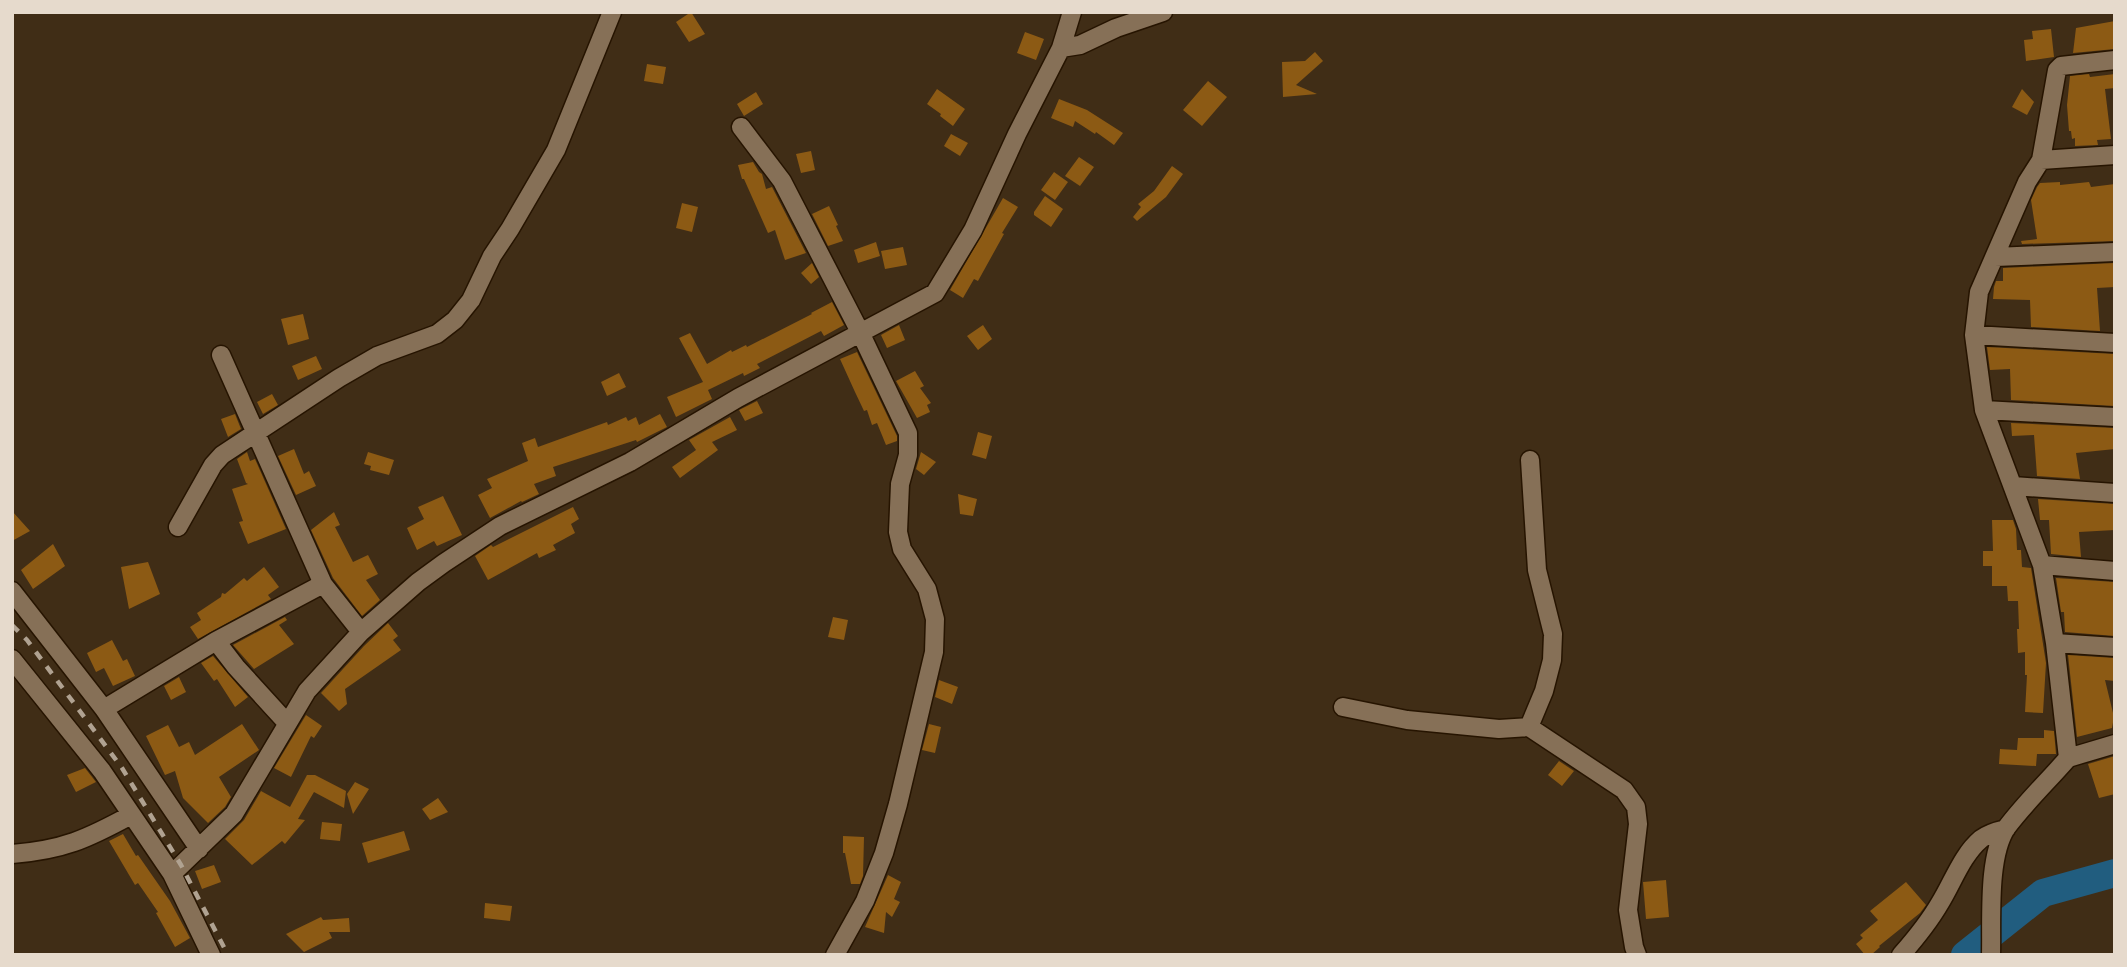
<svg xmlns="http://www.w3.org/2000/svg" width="2127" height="967" font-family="'Zilla Slab',serif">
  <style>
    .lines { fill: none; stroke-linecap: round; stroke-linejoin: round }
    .river { stroke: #215d7f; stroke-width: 28 }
    .building { fill: #8c5a14 }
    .minor-casing { stroke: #261400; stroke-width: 21 }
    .minor { stroke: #867057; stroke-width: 18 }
    .rail { stroke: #b0a291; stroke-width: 4.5; stroke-dasharray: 9 9; stroke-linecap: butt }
  </style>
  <rect width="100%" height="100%" fill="#402d16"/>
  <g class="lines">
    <path class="river" d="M1965 955 2043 893 2115 873"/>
  </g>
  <path class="building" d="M691 12 705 34 689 42 676 22Z
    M2115 21V49L2073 53 2076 28Z
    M2051 29 2054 57 2026 61 2024 40 2033 39 2032 31Z
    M1025 32 1044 39 1036 60 1017 53Z
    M1315 52 1323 61 1296 85 1317 94 1283 97 1282 62 1305 61Z
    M647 64 666 67 663 84 644 81Z
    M2089 74 2090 77 2115 74V88L2105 89 2111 139 2097 140 2098 145 2075 146V138L2072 139 2071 131H2069L2067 105 2070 76Z
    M1208 81 1227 97 1202 126 1183 110Z
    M937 89 965 109 953 126 940 116 941 114 927 104Z
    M2022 89 2034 102 2027 115 2012 107Z
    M756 92 763 104 744 116 737 104Z
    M1059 99 1087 110 1123 133 1114 145 1096 132 1095 134 1075 121 1073 127 1051 118Z
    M951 134 968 143 960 156 944 146Z
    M811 151 815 170 801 173 796 154Z
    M1079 157 1094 167 1080 186 1065 176Z
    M753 162 759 172 762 174 766 189 772 187 806 253 785 260 775 230 768 233 744 179H742L738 165Z
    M1172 166 1183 174 1166 197 1137 221 1133 217 1141 207 1138 204 1154 191Z
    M1054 172 1068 182 1055 200 1041 190Z
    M2060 182V185L2089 182 2091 187 2115 184V241L2022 244 2021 241 2037 239 2031 200 2037 187 2040 183Z
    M1045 196 1063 209 1051 227 1034 215V212Z
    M1003 198 1018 207 1002 233 1004 234 978 281 974 279 963 298 950 290Z
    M682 203 698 207 692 232 676 228Z
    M829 206 838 225 836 226 843 241 828 246 812 214Z
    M876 242 880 256 858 263 854 250Z
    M903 247 907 265 885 269 881 251Z
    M812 263 819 277 811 284 801 273Z
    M2115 263V287L2097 288 2100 331 2031 327 2030 300 1993 299 1994 287 1996 281H2003V268Z
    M832 302 844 325 824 336 821 331 757 364 760 368 744 376 743 373 708 390 712 399 676 417 667 397 703 382 679 338 690 333 707 364 731 350 732 352 746 345 747 347 812 314 811 313Z
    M303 314 309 339 288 345 281 319Z
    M899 325 905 340 887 348 881 335Z
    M983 325 992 339 978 350 967 336Z
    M1987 347 2115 354V406L2011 400 2010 369 1990 370Z
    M857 352 897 436V441L886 445 877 423 872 425 867 410 864 411 855 392 840 359Z
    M316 356 322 369 298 380 292 366Z
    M915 371 924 386 920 388 931 403 927 405 930 412 917 418 896 381Z
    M619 373 626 387 607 396 601 382Z
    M272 394 278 405 263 414 257 402Z
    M757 401 763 413 745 421 739 410Z
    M235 414 241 429 228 437 221 419Z
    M660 414 667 427 637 442 636 440 553 467 556 476 534 484 539 494 522 502 521 501 490 518 478 495 492 488 487 479 528 461 522 443 535 438 538 447 607 422 608 425 626 417 628 421 636 417 639 425Z
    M730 417 737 430 712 442 718 450 680 478 672 467 696 450 689 440Z
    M2011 423 2115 428V449L2076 453 2080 479 2037 476 2034 435 2012 436Z
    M978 432 992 436 986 459 972 455Z
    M294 449 304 474 309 471 316 486 296 495 278 456Z
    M247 452 250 461 255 459 286 529 248 544 239 522 243 521 232 489 248 484 246 483 237 459Z
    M368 452 394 460 389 475 370 470 371 466 364 464Z
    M921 452 936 462 924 475 916 469Z
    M958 494 977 499 973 516 960 514Z
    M443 496 462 535 437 546 434 541 417 550 407 528 424 519 418 507Z
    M2038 499 2115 504V530L2079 532 2081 557 2051 554 2049 520H2040Z
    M573 507 579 519 571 524 575 533 553 545 556 550 539 558 537 553 488 580 475 556 491 545 493 547Z
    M12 511 30 531 12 541Z
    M334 512 340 525 335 527 353 562 368 555 378 574 366 580 380 600 362 616 333 578 311 530Z
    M1992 520H2013L2016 529 2017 550H2021L2022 567 2031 568 2046 663 2043 713 2025 712 2027 675H2025V652L2018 653 2017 629H2019L2018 601H2008L2007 586H1992V566H1983V551H1993Z
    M53 544 65 566 33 589 21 570Z
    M148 562 160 594 129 609 121 567Z
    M264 567 279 587 268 595 271 599 198 639 190 627 201 620 197 613 221 597 222 593 225 594 244 578 247 581Z
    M2056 578 2115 582V636L2065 632 2064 612H2061Z
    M285 617 287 620 279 625 294 644 254 669 233 645Z
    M833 617 848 620 844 640 828 637Z
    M388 623 398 636 393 640 401 650 345 689 347 704 339 711 321 693 364 646Z
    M112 640 123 661 127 659 135 676 113 686 104 668 96 672 87 653Z
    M2068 655 2115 658V681L2105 680 2114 717 2112 728 2077 737Z
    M213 656 248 697 235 707 217 679 214 681 201 663Z
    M179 677 186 692 171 700 164 686Z
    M939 680 958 687 952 704 935 697Z
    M306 715 322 726 314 738 311 736 291 777 274 768Z
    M242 724 259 750 219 777 231 797 225 807 208 823 183 798 175 771 165 775 146 736 168 725 179 747 189 742 195 755Z
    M929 724 941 727 935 753 922 750Z
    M2044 730 2054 731 2056 754H2037L2036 766 1999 764 2000 749 2017 750 2018 738H2044Z
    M2115 756V794L2099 798 2088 764Z
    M1559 761 1574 771 1562 786 1548 775Z
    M85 768 96 782 76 792 67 775Z
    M307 775H315L346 791 344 808 314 792 298 819 305 820 285 844 282 841 252 865 225 839 244 820 261 791 290 807Z
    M355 782 369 789 353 814 347 794Z
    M438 798 448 812 430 820 422 809Z
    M322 822 342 824 340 841 320 839Z
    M404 831 410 850 368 863 362 843Z
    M123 834 136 856 138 855 170 901 190 938 175 947 156 913 158 912 138 883 135 885 109 841Z
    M843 836 864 837 863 876 860 884H851L845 853H843Z
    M214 865 221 882 202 889 195 871Z
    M888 875 901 882 894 899 900 902 892 917 886 912 884 933 865 927Z
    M1666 880 1669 917 1646 919 1643 882Z
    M1906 882 1926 905 1920 913 1879 946 1880 947 1871 955H1865L1856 944 1863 938 1860 935 1878 920 1870 911Z
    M485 903 512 906 510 921 484 918Z
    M321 917 323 920 349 918 350 932H329L332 938 304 952 286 934Z"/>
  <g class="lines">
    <g class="minor-casing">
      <path id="minor" d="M1061 48 1080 45 1116 28 1163 12
        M741 127 782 181 860 332 908 433V455L900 484 898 532 902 549 927 589 935 619 934 652 898 804 884 853 865 901 835 955
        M2041 160 2115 155
        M1995 257 2115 252
        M1974 335 2115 343
        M221 355 323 584 361 632
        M1984 410 2115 417
        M2013 486 2115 493
        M178 527 213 465 222 455 339 378 377 356 437 334 455 320 471 300 492 256 510 229 556 150 612 12
        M2042 565 2115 571
        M12 591 104 709 199 849
        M216 641 236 667 287 723
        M2055 643 2115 647
        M12 659 102 771 172 874 234 814 307 691 361 632 418 582 444 563 500 526 630 462 738 398 935 293 973 230 1017 134 1061 48 1072 12
        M1343 707 1407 720 1499 729 1529 727 1624 790 1636 807 1638 824 1628 910 1634 947 1637 955
        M104 709 216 641 323 584
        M1529 727 1544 691 1552 660 1553 634 1537 570 1530 460
        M2068 758 2055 643 2042 565 1984 410 1974 335 1979 292 2027 182 2041 160 2057 70 2061 66 2115 60
        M2068 758 2115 744
        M12 854C63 850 87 839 131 815
        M172 874 211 955
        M1901 955C1916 938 1929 922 1940 903 1953 882 1962 855 1981 839 1989 833 1997 831 2006 829
        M1991 955C1992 920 1987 856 2007 827 2025 803 2048 781 2068 758"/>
    </g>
    <use href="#minor" class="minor"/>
    <path class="rail" d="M12 625 27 640 122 768 181 865 228 955"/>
  </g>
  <rect width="2127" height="967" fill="none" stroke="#e6dacc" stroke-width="28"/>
</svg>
